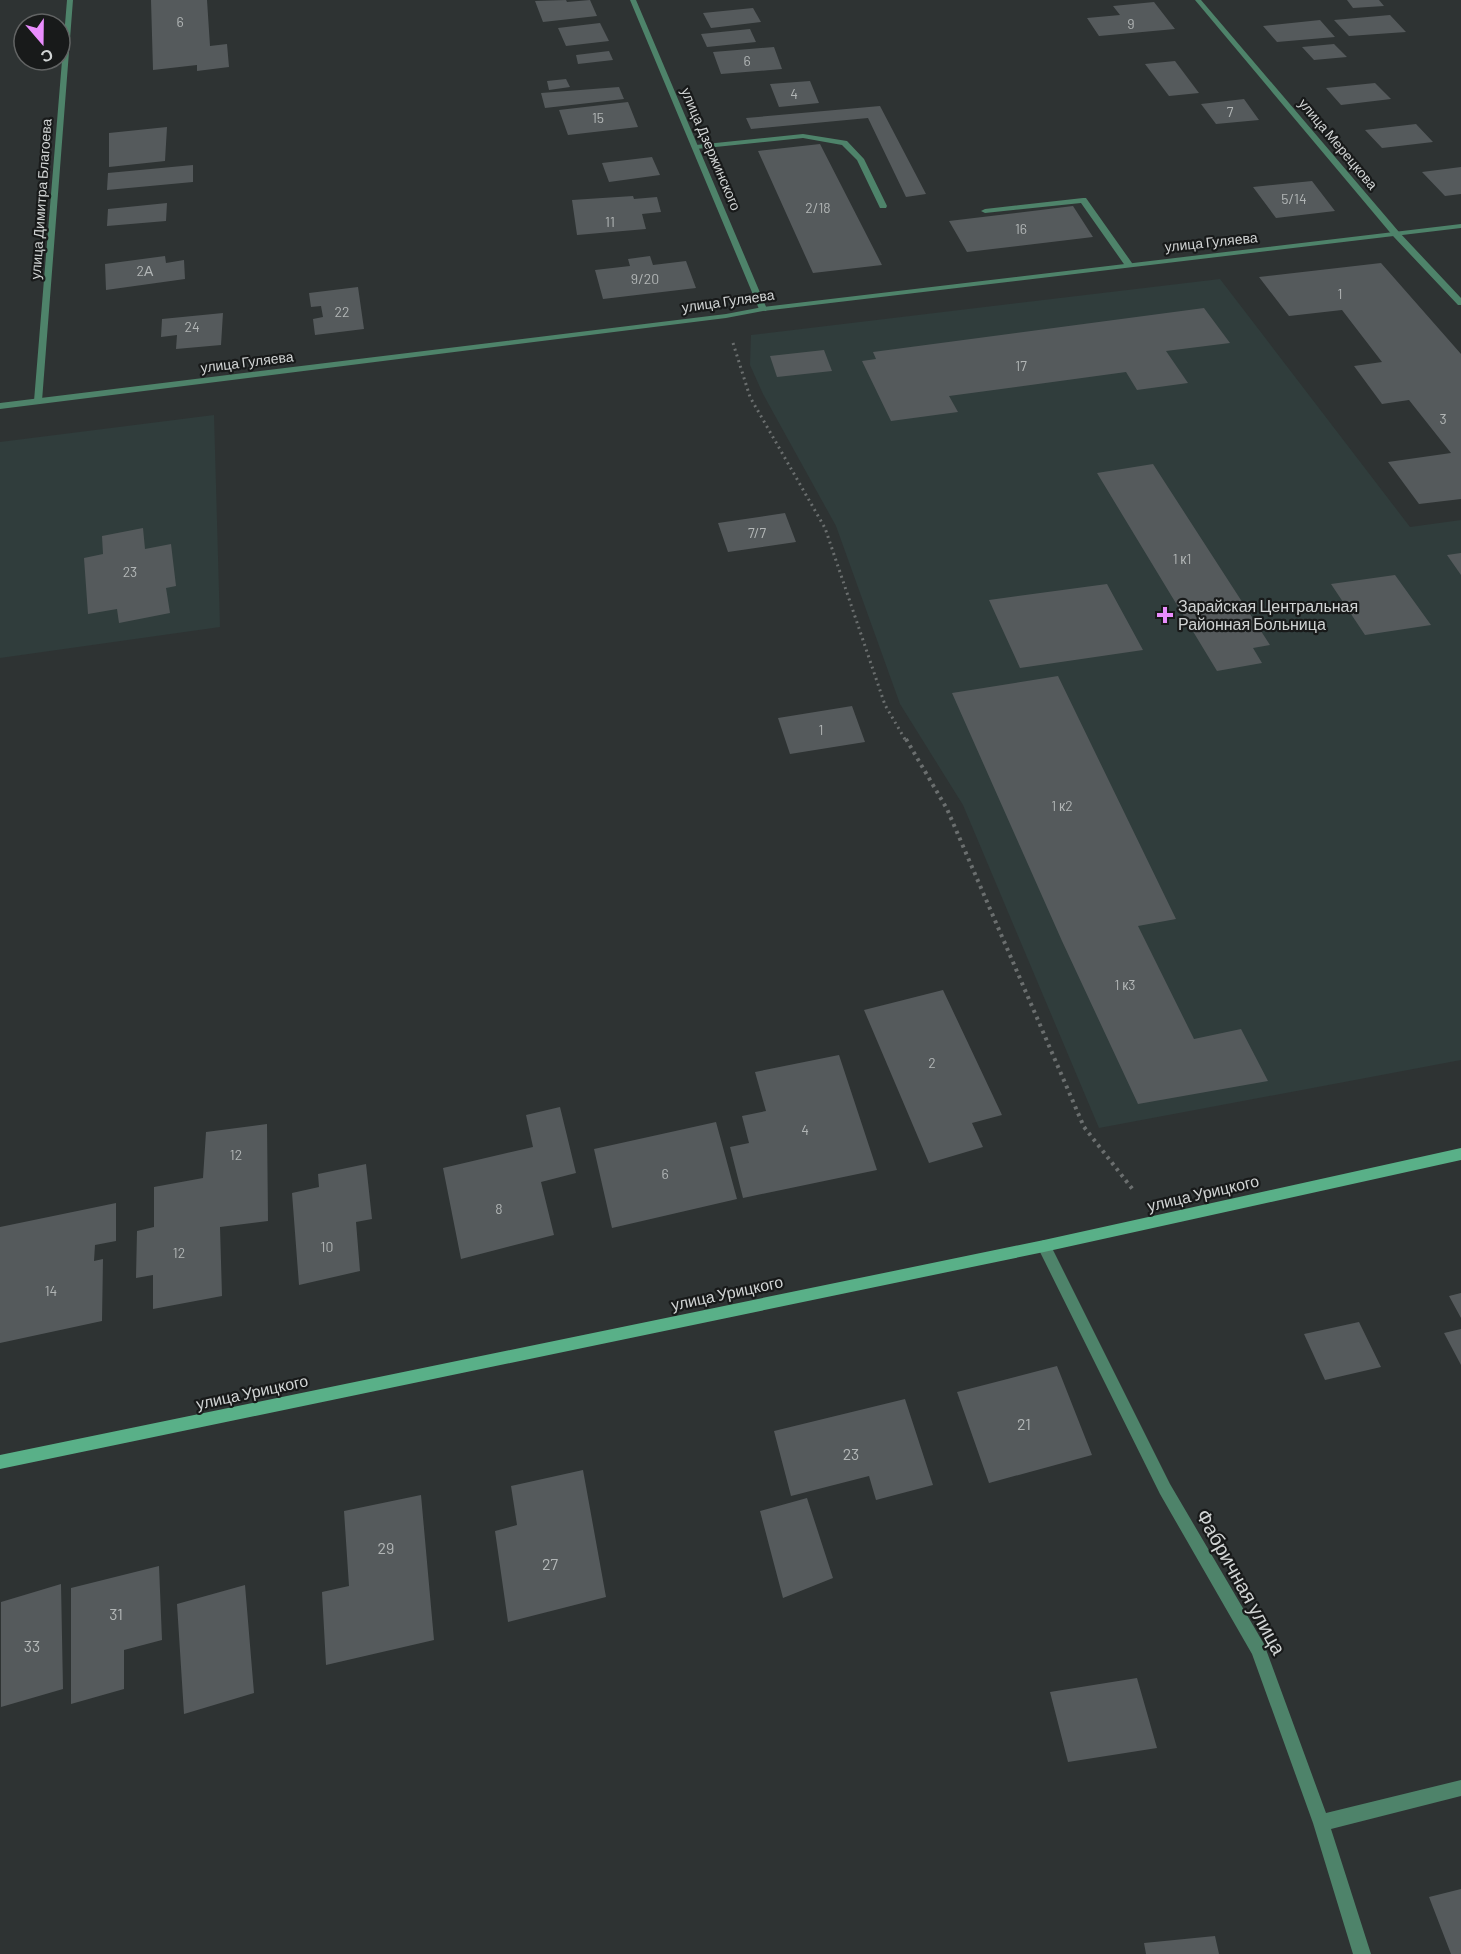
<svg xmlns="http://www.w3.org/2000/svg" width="1461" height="1954" font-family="Barlow,sans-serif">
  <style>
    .built { fill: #303d3c }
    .building { fill: #555a5c }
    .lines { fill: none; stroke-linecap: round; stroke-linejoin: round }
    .path-far1 { stroke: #6b6f6f; stroke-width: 3; stroke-dasharray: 2 4; stroke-linecap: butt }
    .path { stroke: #6b6f6f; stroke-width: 4; stroke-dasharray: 3 4.5; stroke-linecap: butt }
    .service { fill: #4e836a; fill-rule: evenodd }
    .minor { fill: #4e836a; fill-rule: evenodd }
    .tertiary { fill: #4e836a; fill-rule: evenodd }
    .secondary { fill: #59b088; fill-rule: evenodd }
    .poi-dot { fill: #ea8dfd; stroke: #181a1a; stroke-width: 2 }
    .labels { text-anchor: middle; stroke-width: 4.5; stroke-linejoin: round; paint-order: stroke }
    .number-label { font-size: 14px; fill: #b2b6b6 }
    .far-street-label { font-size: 14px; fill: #d1d4d4; stroke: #181a1a }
    .poi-label { font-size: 16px; fill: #d1d4d4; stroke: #181a1a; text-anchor: start }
    .street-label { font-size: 16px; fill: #d1d4d4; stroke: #181a1a }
    .near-number-label { font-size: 16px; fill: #b2b6b6 }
    .near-street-label { font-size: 20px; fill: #d1d4d4; stroke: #181a1a }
  </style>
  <rect width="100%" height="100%" fill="#2e3333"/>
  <path class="built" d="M1220 279 1410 527 1461 520V1060L1099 1128 963 805 900 704 836 526 763 394 750 365 751 335Z
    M214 415 220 627 0 658V442Z"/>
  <path class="building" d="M151 0H207L210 46 227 44 229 67 197 71V65L153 70Z
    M566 0 567 2 590 0 597 16 543 22 535 1Z
    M1347 0H1379L1384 6 1353 8Z
    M1154 2 1175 29 1099 36 1087 18 1120 15 1113 6Z
    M753 8 761 22 711 28 703 13Z
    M1390 15 1406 32 1349 36 1334 20Z
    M1320 20 1335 37 1277 42 1263 26Z
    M600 23 609 41 566 46 558 28Z
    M750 29 756 42 707 47 701 34Z
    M1334 44 1347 57 1314 60 1302 47Z
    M774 47 782 69 721 74 713 52Z
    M609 51 613 60 578 64 576 55Z
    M1175 61 1199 93 1169 96 1145 64Z
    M566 79 570 87 549 90 547 81Z
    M810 81 819 103 779 107 770 84Z
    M1375 83 1391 99 1341 105 1326 88Z
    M619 87 624 99 545 108 541 93Z
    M1244 99 1259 120 1216 124 1201 104Z
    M628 102 638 127 568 135 559 110Z
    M880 106 926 194 906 197 868 118 751 129 746 118Z
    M1416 124 1433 142 1382 148 1365 130Z
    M167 127 165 161 109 167V133Z
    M820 144 882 265 813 273 758 151Z
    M652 157 660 175 609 182 602 163Z
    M193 165V182L107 190 108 173Z
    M1461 167V194L1445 196 1422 172Z
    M1312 181 1335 211 1276 218 1253 187Z
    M633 196 634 199 657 197 661 212 642 214 646 229 577 235 572 200Z
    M167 203 166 221 107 226 108 209Z
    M1073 206 1093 237 967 252 949 221Z
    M165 256 166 263 184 260 185 279 106 290 105 264Z
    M650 256 653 265 686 261 696 288 603 299 595 270 630 266 628 259Z
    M1381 263 1461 354V499L1419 504 1388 462 1451 453 1409 400 1382 404 1354 366 1382 362 1342 310 1289 316 1259 277Z
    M358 287 364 329 315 335 313 319 323 317 321 306 311 307 309 293Z
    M1204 308 1230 343 1166 351 1188 383 1137 390 1126 372 949 396 958 412 891 421 862 361 876 359 873 352Z
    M223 313 221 345 176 349 177 335 161 337 162 319Z
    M824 350 832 371 777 377 770 356Z
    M1153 464 1270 645 1253 648 1262 663 1217 671 1097 473Z
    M785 513 796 542 728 552 718 523Z
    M143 528 145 549 171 544 176 586 166 588 170 613 119 623 117 609 88 614 84 558 103 554 102 536Z
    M1461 553V575L1447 555Z
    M1395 575 1431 625 1365 635 1331 584Z
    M1107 584 1143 650 1020 668 989 600Z
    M1058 676 1176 919 1138 926 1194 1039 1241 1029 1268 1081 1138 1104 1062 941 952 693Z
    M852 706 865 742 790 754 778 718Z
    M943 990 1002 1115 972 1123 983 1147 929 1163 864 1010Z
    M839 1055 877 1170 743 1198 730 1147 749 1143 742 1116 766 1111 755 1072Z
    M560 1107 576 1173 541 1182 554 1235 461 1259 443 1168 533 1147 526 1115Z
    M716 1122 737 1199 612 1228 594 1149Z
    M267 1124 268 1221 220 1227 222 1296 153 1309V1275L136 1278 137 1231 154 1227V1187L203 1178 206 1132Z
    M366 1164 372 1219 356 1222 360 1271 299 1285 292 1193 319 1187 318 1174Z
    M116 1203V1241L95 1245 94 1261 103 1259 102 1321 0 1343V1227Z
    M1461 1293V1318L1449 1296Z
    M1359 1322 1381 1367 1325 1380 1304 1334Z
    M1461 1329V1365L1444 1333Z
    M1057 1366 1092 1455 989 1483 957 1392Z
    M905 1399 933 1485 876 1500 869 1476 791 1496 774 1431Z
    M583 1470 606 1597 508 1622 495 1531 517 1525 511 1486Z
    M421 1495 434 1640 326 1665 322 1592 349 1586 344 1511Z
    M807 1498 833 1578 783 1598 760 1511Z
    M159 1566 162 1640 124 1650V1689L71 1704V1588Z
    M61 1584 63 1689 1 1707V1602Z
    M245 1585 254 1693 184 1714 177 1604Z
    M1137 1678 1157 1748 1068 1762 1050 1692Z
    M1461 1889V1954H1451L1429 1897Z
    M1215 1936 1219 1954H1146L1144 1943Z"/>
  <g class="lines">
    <path class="path-far1" d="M733 343 750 397 825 528 885 705 906 741"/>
    <path class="path" d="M906 739 947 809 1084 1127 1134 1191"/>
    <path class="service" d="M803 134 847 141 864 159 887 206 886 208H880L857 160 842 145 803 138 696 149 692 147 696 145Z
      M1083 198H1086L1132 263V267H1126L1081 203 985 213 981 211 985 209Z"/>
    <path class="minor" d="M1461 224V228L763 311 726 318 0 409V403L726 314 763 307Z
      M1044 1240 1049 1242 1170 1484 1264 1644 1326 1813 1461 1780V1796L1331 1829 1371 1954H1353L1313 1823 1252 1654 1160 1494 1039 1250 1037 1246 1039 1242Z"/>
    <path class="tertiary" d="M67 0H73L42 401 38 404 34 401Z
      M630 0H636L767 309 766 311 759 309Z
      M1195 0H1201L1399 232 1461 298V305H1458L1393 236Z"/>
    <path class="secondary" d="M1461 1148V1160L1044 1252 0 1469V1455L1044 1240Z"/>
  </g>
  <path class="poi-dot" d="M1162 606h6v6h6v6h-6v6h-6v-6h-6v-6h6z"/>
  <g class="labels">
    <g class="number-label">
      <text x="180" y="27">6</text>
      <text x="1131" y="29">9</text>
      <text x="747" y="66">6</text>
      <text x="794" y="99">4</text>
      <text x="1230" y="117">7</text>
      <text x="598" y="123">15</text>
      <text x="1294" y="204">5/14</text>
      <text x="818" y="213">2/18</text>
      <text x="610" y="227">11</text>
      <text x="1021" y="234">16</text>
      <text x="145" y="276">2А</text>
      <text x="645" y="284">9/20</text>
      <text x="1340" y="299">1</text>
      <text x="342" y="317">22</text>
      <text x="192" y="332">24</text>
      <text x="1021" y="371">17</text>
      <text x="1443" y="424">3</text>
      <text x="757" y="538">7/7</text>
      <text x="1182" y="564">1 к1</text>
      <text x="130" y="577">23</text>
      <text x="821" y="735">1</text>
      <text x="1062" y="811">1 к2</text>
      <text x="1125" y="990">1 к3</text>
      <text x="932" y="1068">2</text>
      <text x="805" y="1135">4</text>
      <text x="236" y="1160">12</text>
      <text x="665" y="1179">6</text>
      <text x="499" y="1214">8</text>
      <text x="327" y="1252">10</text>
      <text x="179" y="1258">12</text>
      <text x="51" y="1296">14</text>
    </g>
    <g class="far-street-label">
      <text transform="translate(1338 144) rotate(50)" y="5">улица Мерецкова</text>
      <text transform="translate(711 149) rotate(67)" y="5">улица Дзержинского</text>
      <text transform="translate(41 199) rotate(-86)" y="5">улица Димитра Благоева</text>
      <text transform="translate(1211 242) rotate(-6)" y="5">улица Гуляева</text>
      <text transform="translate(728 301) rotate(-8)" y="5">улица Гуляева</text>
      <text transform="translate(247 362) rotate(-7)" y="5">улица Гуляева</text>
    </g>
    <g class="poi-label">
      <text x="1178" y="612">Зарайская Центральная<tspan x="1178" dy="18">Районная Больница</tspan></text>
    </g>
    <g class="street-label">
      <text transform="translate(1203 1193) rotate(-13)" y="6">улица Урицкого</text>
      <text transform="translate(727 1293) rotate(-12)" y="6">улица Урицкого</text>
      <text transform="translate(252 1392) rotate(-12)" y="6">улица Урицкого</text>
    </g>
    <g class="near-number-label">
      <text x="1024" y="1430">21</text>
      <text x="851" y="1460">23</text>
      <text x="386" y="1554">29</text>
      <text x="550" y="1570">27</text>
      <text x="116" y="1620">31</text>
      <text x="32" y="1652">33</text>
    </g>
    <g class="near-street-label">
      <text transform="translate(1241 1582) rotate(61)" y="7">Фабричная улица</text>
    </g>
  </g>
  <g transform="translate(42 42) rotate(160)"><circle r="28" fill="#181a1a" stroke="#626464" stroke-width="1.5"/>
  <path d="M0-4.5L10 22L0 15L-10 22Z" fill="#ea8dfd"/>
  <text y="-9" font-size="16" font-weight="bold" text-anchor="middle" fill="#d1d4d4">С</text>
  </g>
</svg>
